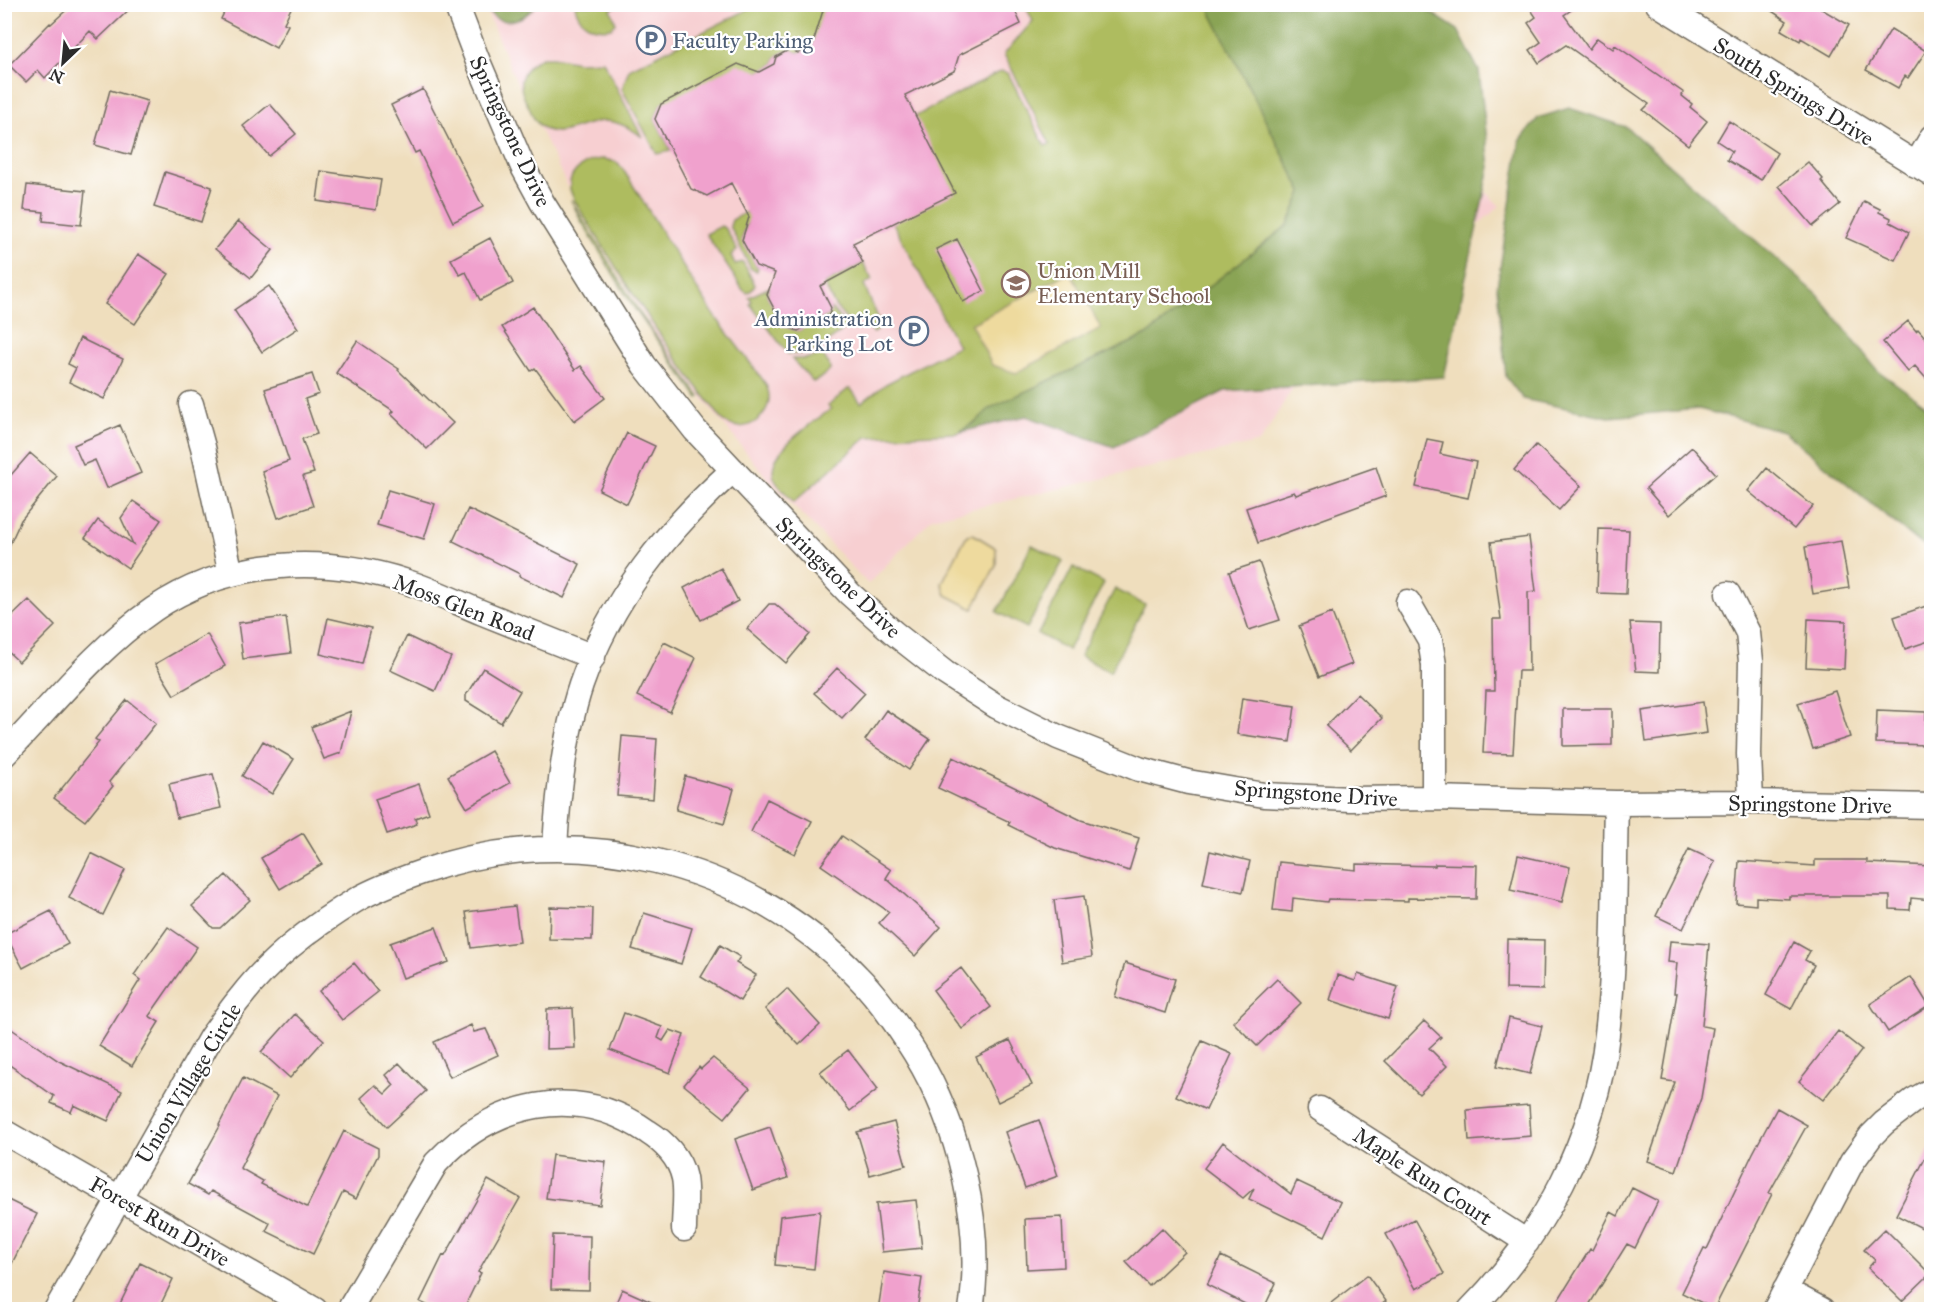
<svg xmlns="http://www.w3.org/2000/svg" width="1936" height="1314" font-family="'IM FELL Great Primer',serif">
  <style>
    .built { fill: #f7cfd1 }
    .green { fill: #aebc5e; stroke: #6c7444; stroke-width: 1.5 }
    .forest { fill: #8aa455; stroke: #5a6840; stroke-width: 1.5 }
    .sand { fill: #eeda9e; stroke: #8c8264; stroke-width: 1.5 }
    .building { fill: #f0a1cd }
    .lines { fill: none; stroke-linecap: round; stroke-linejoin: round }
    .minor-casing { stroke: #706a5e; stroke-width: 27 }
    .minor { stroke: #fff; stroke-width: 24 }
    .labels { text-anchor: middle; stroke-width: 4.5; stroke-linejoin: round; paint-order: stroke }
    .service-label { font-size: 22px; fill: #4e5e75; stroke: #fff; text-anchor: start }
    .street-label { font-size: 22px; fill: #2b2b2b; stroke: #fff }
    .education-label { font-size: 22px; fill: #785e54; stroke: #fff; text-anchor: start }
  </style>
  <rect width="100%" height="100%" fill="#fff"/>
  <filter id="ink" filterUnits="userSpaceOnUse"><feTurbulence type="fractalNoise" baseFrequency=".0167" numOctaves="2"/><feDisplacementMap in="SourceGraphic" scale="12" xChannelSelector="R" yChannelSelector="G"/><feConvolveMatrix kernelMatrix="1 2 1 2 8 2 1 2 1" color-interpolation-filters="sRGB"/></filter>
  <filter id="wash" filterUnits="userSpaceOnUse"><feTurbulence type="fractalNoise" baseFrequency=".008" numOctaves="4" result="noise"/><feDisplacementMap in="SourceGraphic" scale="24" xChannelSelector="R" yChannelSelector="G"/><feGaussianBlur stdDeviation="1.35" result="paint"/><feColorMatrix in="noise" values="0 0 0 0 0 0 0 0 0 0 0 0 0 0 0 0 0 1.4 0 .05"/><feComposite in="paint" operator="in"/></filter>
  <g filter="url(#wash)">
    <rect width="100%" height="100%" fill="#efdebd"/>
    <path class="built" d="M484 5H1297L1500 206 1301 374 1260 442 932 518 868 584 767 478 711 409 659 339 613 265 569 189 512 72Z"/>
    <path class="green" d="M575 5H618L611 9 616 23 611 28C594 31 578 24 575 5Z
      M757 5H858L817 44 798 53 789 49 776 57 774 64 756 74 661 104 655 119 671 151 657 154 622 89 629 69Z
      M1025 5H1207L1302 192 1288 225 1147 335 990 408 976 422 957 433 867 437 794 502C788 495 779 488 775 480 762 454 813 423 831 409L828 406 848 389H851L861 403 886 384 958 346 893 223 916 116 1001 71 1008 73 1045 146 1050 144 1004 54 1033 21Z
      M542 57H553L578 62 603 61 642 137C631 128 618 121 603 121 580 122 553 146 535 120 532 116 531 111 529 107 524 99 520 90 521 80 524 69 532 62 542 57Z
      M604 159 616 162 622 168C654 217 682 268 715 316 728 334 741 351 754 368 758 374 764 380 767 387 778 414 742 441 721 418 675 359 633 297 595 233 588 222 573 201 570 189 567 170 589 159 604 159Z
      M571 200 641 315 700 397 698 398 632 305 581 221Z
      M746 212 761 217 747 224 742 239 756 266 758 267 757 271 751 269 730 226 732 220Z
      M721 226 726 229 737 250 731 255 735 264 743 262 755 285 752 290 747 293 743 290 706 234Z
      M863 263 872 280 864 285 879 320 878 330 874 333 860 318 852 323H849L835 306 824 284Z
      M770 287 767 295 783 325 798 331 829 315 831 308 847 326C826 344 817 356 788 354L750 304 752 301 749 297Z
      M822 355 829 364 830 370 819 379 813 382 792 359H805Z
      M1032 545 1063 561 1027 628 997 612Z
      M1073 567 1104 583 1068 650 1038 634Z
      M1115 589 1145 605 1110 672 1080 656Z"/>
    <path class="forest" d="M485 5H536C522 23 495 29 485 5Z
      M1207 5H1419L1458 30 1479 71 1490 167 1444 377 1225 391 1114 447 1026 416 957 433 976 422 990 408 1147 335 1288 225 1302 192Z
      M1569 108 1626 127 1818 295 1877 370 1931 409V548L1918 542 1783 431 1699 409 1609 417 1523 399 1506 377 1497 287 1520 141 1538 118Z"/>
    <path class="sand" d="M1070 272 1101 328 1016 373 992 365 971 324Z
      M973 534 996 548V565L973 609 946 595 942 583 967 535Z"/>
    <g id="blocks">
      <path class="building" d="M73 4H135L98 39 90 31 45 78 38 70 26 82 9 65 50 23 51 24Z
        M228 4H293L284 23 288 25 276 48 221 19Z
        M825 4H1012L1021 24 959 55 954 71 905 95 955 193 853 243 863 263 820 286 831 308 829 315 798 331 783 326 767 295 775 273 756 266 742 240 749 217 731 183 707 196 691 189 655 119 661 104 738 64 759 72 774 64 776 57 790 49 798 53 812 46Z
        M1527 4H1580L1564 15 1589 49 1597 38 1613 49 1615 45 1684 93 1681 95 1692 104 1690 107 1707 121 1688 145 1643 110 1649 104 1566 45 1539 63 1530 50 1541 42 1528 23 1536 17Z
        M1761 4H1813L1849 25 1831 56 1801 38 1800 41 1781 30 1787 21Z
        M1891 29 1926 51 1908 78 1905 76 1898 88 1866 70Z
        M423 89 483 207 453 222 419 151 415 153 391 105Z
        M110 90 147 101 131 155 95 145Z
        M270 104 296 134 269 156 243 126Z
        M1729 121 1777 153 1761 180 1727 160 1732 151 1717 141Z
        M1808 162 1823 179 1821 181 1840 204 1813 226 1779 186Z
        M321 171 381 180 376 210 317 201Z
        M165 172 212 187 201 222 154 207Z
        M27 185 85 191 81 225 43 221 44 212 24 210Z
        M1864 201 1880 209 1879 212 1891 218 1890 222 1909 232 1895 260 1846 238Z
        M238 221 273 250 251 278 215 249Z
        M490 238 513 283 480 300 466 272 460 275 451 259Z
        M957 239 984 291 963 302 936 249Z
        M138 254 169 274 135 324 105 304Z
        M269 286 298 328 262 352 234 310Z
        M533 307 575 370 581 366 605 398 574 421 535 368 531 371 502 327Z
        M1908 321 1916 331 1918 329 1932 345V385L1915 366 1908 372 1883 342Z
        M80 338 123 359 104 399 69 382 76 368 68 364Z
        M357 341 399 369 398 370 453 423 427 449 391 414 394 411 336 373Z
        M312 374 319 394 305 399 317 434 302 439 314 473 303 476 313 506 278 518 262 471 289 461 265 389Z
        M120 425 141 473 107 488 95 460 83 465 74 445Z
        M627 433 655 446 627 504 599 490Z
        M1427 439 1443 442 1440 454 1476 462 1468 498 1416 487Z
        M1536 445 1581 486 1559 510 1514 470Z
        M1692 447 1716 474 1669 515 1646 488Z
        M30 453 57 476 21 520 4 557V483Z
        M1376 467 1386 496 1258 543 1246 508 1294 492 1296 495Z
        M1767 468 1813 506 1794 529 1748 491Z
        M388 490 435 504 424 539 377 525Z
        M133 501 161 520 128 568 85 538 98 520 133 544 121 518Z
        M468 509 580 564 564 598 519 576 520 574 453 541Z
        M1599 529 1629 530 1626 594 1597 593Z
        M1529 537 1536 591 1528 592 1529 671H1518L1513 754 1483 753 1486 691H1494L1493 619H1501L1491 542Z
        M1841 541 1849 588 1813 594 1805 547Z
        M1259 562 1280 620 1249 630 1229 572Z
        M721 568 738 601 701 620 684 588Z
        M29 600 55 626 19 662 4 648V624Z
        M769 604H775L810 634 786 663 747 629Z
        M1932 604V640L1905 649 1894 617Z
        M1332 613 1352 664 1319 677 1299 626Z
        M286 617 291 653 243 659 238 623Z
        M328 618 371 628 362 664 320 654Z
        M1808 619 1846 621 1844 669 1806 667Z
        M1630 623 1660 624 1659 672 1636 671Z
        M207 634 225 666 174 695 155 664Z
        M407 636 451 657 435 691 390 670Z
        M664 642 696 658 670 712 637 696Z
        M483 668 520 691 501 723 466 701V695Z
        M837 668 865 693 842 718 814 693Z
        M1835 691 1850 737 1813 749 1798 703Z
        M1357 694 1382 718 1351 750 1326 726Z
        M1242 698 1295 706 1290 742 1237 734Z
        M127 700 156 723 109 782 113 786 85 821 54 798 99 742 95 739Z
        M1703 702 1707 733 1646 742 1642 711Z
        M1563 709H1612V745L1563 746Z
        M886 710 930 739 909 770 865 740Z
        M1877 710 1926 712 1925 745 1876 743Z
        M351 711 341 753 324 759 311 727Z
        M622 736 657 739 653 799 617 796Z
        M263 741 294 759 272 794 242 776Z
        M491 751 510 783 467 808 448 776Z
        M953 757 1081 820 1139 838 1129 871 1055 848 1008 825 1010 822 938 788Z
        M213 774 221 808 177 818 169 784Z
        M685 776 734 789 724 824 676 810Z
        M419 784 429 813 415 818 417 824 387 834 375 799Z
        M767 799 812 821 795 854 751 832Z
        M303 833 322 864 280 889 261 858Z
        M842 836 891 870 886 878 941 927 915 956 879 923 889 912 821 865Z
        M1689 849 1715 861 1683 929 1656 916Z
        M1210 851 1250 861 1243 892 1203 883Z
        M91 853 125 870 103 915 69 898Z
        M1518 855 1570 867 1562 902 1510 890Z
        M1815 860H1867V863L1932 866V900L1911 898 1910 910 1890 909V896H1789V899L1756 897V905L1736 903 1739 861 1815 866Z
        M1279 862 1356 870V864L1435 866V864L1477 865 1476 899 1408 898V901L1328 899 1327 902 1293 898 1292 912 1273 910Z
        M226 875 250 900 220 928H213L192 906Z
        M1084 896 1092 957 1062 962 1054 900Z
        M515 906 520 942 471 948 466 912Z
        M550 907 593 908 592 940 549 939Z
        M51 911 68 944 23 968 5 934Z
        M644 913 692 928 681 964 632 949Z
        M168 927 197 947 149 1016 159 1022 132 1066 99 1046 140 980 134 975Z
        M436 927 449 962 403 978 390 943Z
        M1507 939 1544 940 1543 990 1506 989Z
        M1670 941 1709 944 1702 1026 1713 1028 1701 1098 1676 1171 1648 1161 1675 1082 1662 1080 1677 993H1674L1677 963 1668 962Z
        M1794 942 1810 951 1805 960 1814 965 1791 1009 1766 995Z
        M720 945 740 957 736 963 756 975 740 1001 701 977Z
        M354 963 378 992 342 1020 319 991Z
        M1125 963 1175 979 1165 1013 1115 997Z
        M961 968 991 1007 962 1029 933 990Z
        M1358 974 1398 987 1388 1019 1330 1000 1338 975 1355 981Z
        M1911 977 1929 1006 1888 1032 1870 1004Z
        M1277 979 1301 1003 1257 1046 1233 1022Z
        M787 989 820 1025 799 1045 765 1009Z
        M573 1008 575 1048 546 1049 547 1009Z
        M624 1013 662 1027 658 1038 663 1041 670 1030 684 1035 670 1073 610 1050Z
        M295 1014 324 1040 290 1078 261 1052Z
        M1509 1018 1542 1026 1530 1074 1497 1066Z
        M1424 1021 1441 1037 1429 1048 1447 1066 1419 1094 1385 1061Z
        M4 1024 59 1061 122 1091 108 1121 74 1105 71 1112 51 1103 54 1096 4 1061Z
        M471 1025 474 1032 486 1029 498 1055 450 1077 434 1042Z
        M1838 1031 1862 1050 1823 1100 1799 1081Z
        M1010 1040 1032 1085 998 1102 976 1057Z
        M1202 1041 1232 1054 1206 1110 1176 1096Z
        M848 1050 878 1089 850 1111 820 1072Z
        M713 1058 750 1088 725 1118 684 1085 699 1067 701 1069Z
        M399 1063 426 1091 387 1127 361 1098 375 1085 385 1094 394 1085 386 1075Z
        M243 1078 277 1096 240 1168 263 1181 261 1184 307 1207 344 1131 378 1148V1155L356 1199 343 1192 313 1254 266 1231 270 1223 211 1191 208 1195 188 1184 220 1126 219 1125Z
        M1529 1105 1531 1136 1469 1141 1467 1110Z
        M1777 1108 1807 1125 1769 1193 1772 1194 1714 1309 1682 1293 1704 1248 1707 1249 1753 1153Z
        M1039 1120 1058 1176 1025 1188 1005 1132Z
        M894 1122 906 1165 870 1175 857 1132Z
        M770 1127 788 1178 753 1190 735 1139Z
        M1223 1142 1291 1194 1297 1181 1341 1202 1325 1236 1249 1199 1254 1188 1243 1198 1204 1168Z
        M1932 1145V1233L1896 1215Z
        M552 1155 606 1162 600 1205 546 1198Z
        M488 1180 520 1198 478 1272 481 1273 463 1310H437L420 1302 443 1255 445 1256Z
        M1632 1188 1658 1201 1635 1248 1627 1244 1586 1310H1570L1557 1302 1590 1249 1592 1250 1611 1212 1618 1216Z
        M4 1198 37 1214 4 1279Z
        M916 1200 922 1248 882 1252 876 1204Z
        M820 1211 814 1269 775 1265 780 1216Z
        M1062 1217 1064 1267 1027 1269 1025 1219Z
        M1414 1219 1444 1274 1416 1289 1386 1234Z
        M1162 1228 1185 1252 1149 1286 1126 1262Z
        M1885 1229 1930 1274 1902 1301 1868 1268 1875 1260 1864 1250Z
        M553 1235 590 1236 589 1290 551 1289Z
        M1221 1256 1276 1283 1263 1310H1257L1207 1285Z
        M140 1263 173 1279 158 1310H117Z
        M884 1272 922 1278 917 1310H878Z
        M1367 1275 1386 1301 1375 1310H1322Z
        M622 1289 669 1310H613Z"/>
    </g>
  </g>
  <g filter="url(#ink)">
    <use href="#blocks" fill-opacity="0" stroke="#706a5e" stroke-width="1.5"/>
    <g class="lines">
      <g class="minor-casing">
        <path id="minor" d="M456 4 477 59 523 167 542 202 644 365 695 430 850 594 894 633 945 673 996 706 1058 737 1139 769 1188 782 1264 795 1350 799 1434 798 1616 803 1751 802 1932 806
          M1658 4 1932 174
          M1916 165 1932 137
          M191 404 203 447 231 574
          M1728 594 1748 633 1751 661 1749 754 1751 802
          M1408 602 1430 640 1434 665V798
          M4 755C52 705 97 648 154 609 229 558 324 555 407 582 433 590 458 603 483 613 520 628 556 642 593 657
          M555 847C558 794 564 736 581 685 611 599 666 531 733 470
          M1320 1109 1527 1242
          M4 1132 315 1310
          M1785 1290 1822 1310
          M56 1310 211 1037C221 1024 230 1010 241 997 271 958 313 926 356 900 377 888 399 880 422 872 573 818 748 861 858 977 880 999 898 1026 915 1053 959 1125 984 1224 971 1310
          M349 1310 436 1163C493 1102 576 1082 648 1132 664 1142 680 1158 684 1178 687 1194 684 1213 684 1229
          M1470 1310C1543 1236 1596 1138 1607 1034 1616 958 1614 879 1616 803
          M1775 1310 1852 1162 1871 1136 1884 1123 1914 1100 1932 1090"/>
      </g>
      <use href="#minor" class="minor"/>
    </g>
  </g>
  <defs>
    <g id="parking-ring" transform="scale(1.5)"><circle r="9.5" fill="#fff" stroke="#5c6f8a" stroke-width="1.5"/><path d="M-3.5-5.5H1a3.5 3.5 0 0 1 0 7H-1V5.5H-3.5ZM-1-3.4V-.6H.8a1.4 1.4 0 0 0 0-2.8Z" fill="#5c6f8a"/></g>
    <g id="school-ring" transform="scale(1.5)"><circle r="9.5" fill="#fff" stroke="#8d6e63" stroke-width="1.5"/><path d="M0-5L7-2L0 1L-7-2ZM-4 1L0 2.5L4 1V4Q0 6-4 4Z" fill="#8d6e63"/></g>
  </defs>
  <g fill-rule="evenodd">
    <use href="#parking-ring" x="651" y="40"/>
    <use href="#school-ring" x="1016" y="283"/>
    <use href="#parking-ring" x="914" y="331"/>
  </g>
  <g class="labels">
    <g class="service-label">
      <text x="672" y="48">Faculty Parking</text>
      <text x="893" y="326" text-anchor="end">Administration<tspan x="893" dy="25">Parking Lot</tspan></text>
    </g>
    <g class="street-label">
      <text transform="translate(1794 91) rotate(32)" y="8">South Springs Drive</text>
      <text transform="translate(511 131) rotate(65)" y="8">Springstone Drive</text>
      <text transform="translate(839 577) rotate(44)" y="8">Springstone Drive</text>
      <text transform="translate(464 607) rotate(21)" y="8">Moss Glen Road</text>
      <text transform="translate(1316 793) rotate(4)" y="8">Springstone Drive</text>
      <text transform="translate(1810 804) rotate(1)" y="8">Springstone Drive</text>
      <text transform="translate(188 1083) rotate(-59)" y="8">Union Village Circle</text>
      <text transform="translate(1423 1176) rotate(33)" y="8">Maple Run Court</text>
      <text transform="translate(160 1221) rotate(30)" y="8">Forest Run Drive</text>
    </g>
    <g class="education-label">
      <text x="1037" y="278">Union Mill<tspan x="1037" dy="25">Elementary School</tspan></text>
    </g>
  </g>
  <rect width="1936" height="1314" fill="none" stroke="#fff" stroke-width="24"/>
  <g transform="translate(63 63) rotate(206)" stroke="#ffffff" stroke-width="4.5" paint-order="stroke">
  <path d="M0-4.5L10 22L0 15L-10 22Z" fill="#2b2b2b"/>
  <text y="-9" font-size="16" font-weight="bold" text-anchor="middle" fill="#2b2b2b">N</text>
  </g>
</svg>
